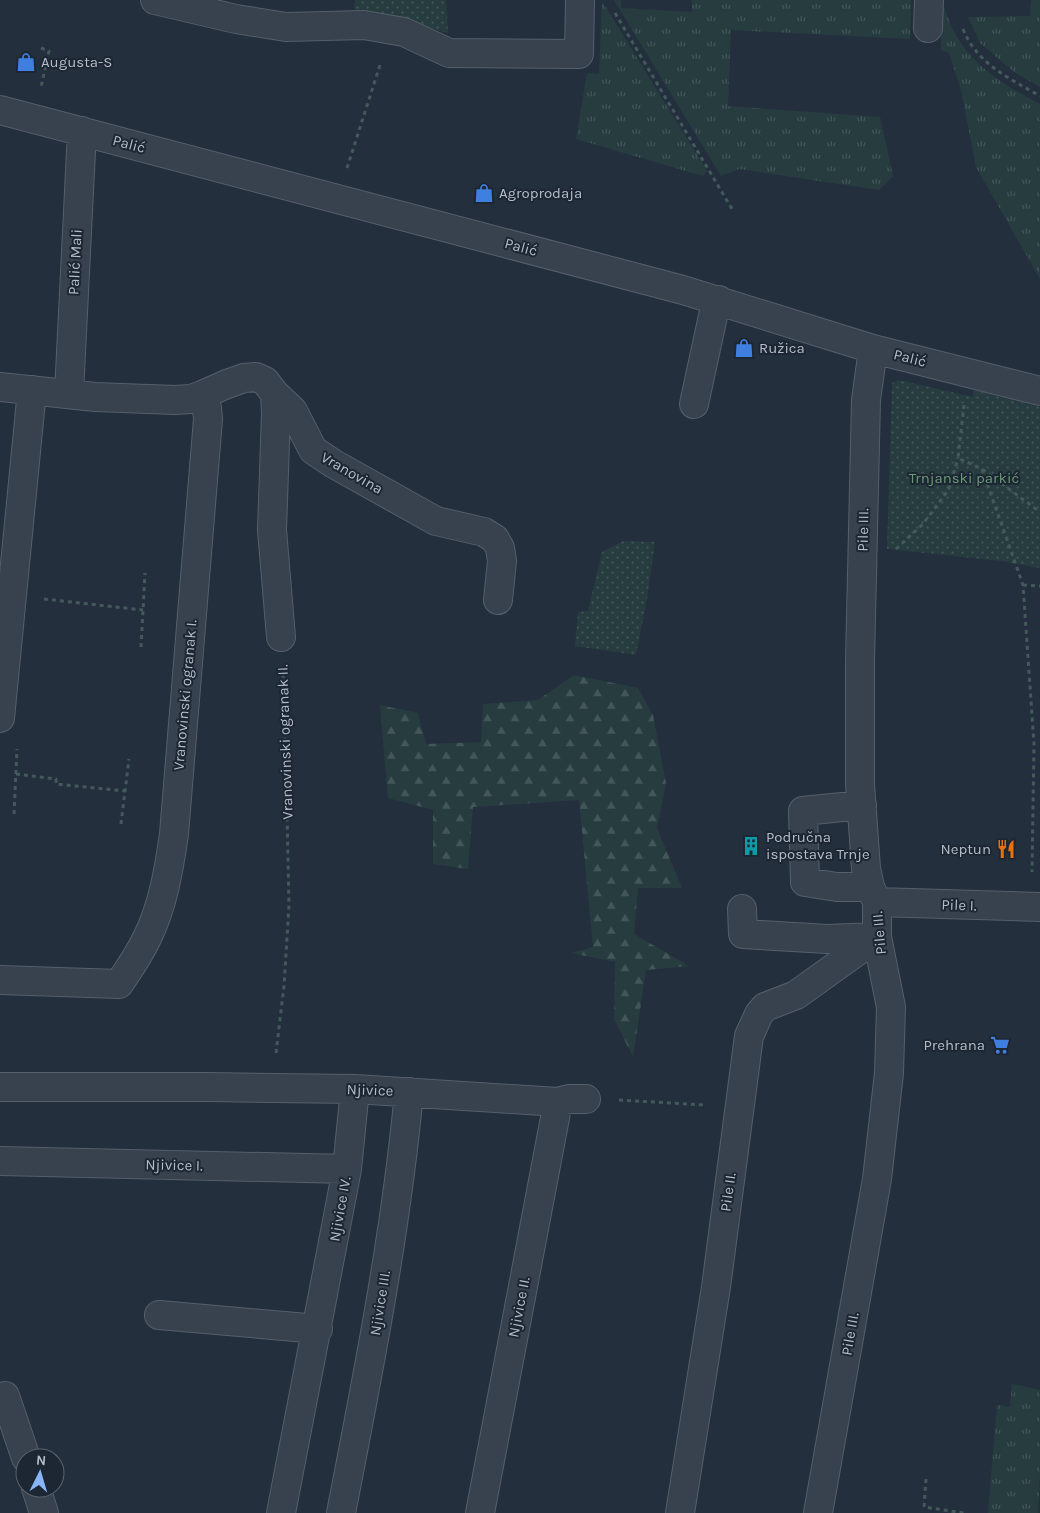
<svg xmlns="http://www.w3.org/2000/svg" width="1040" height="1513" font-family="Karla,sans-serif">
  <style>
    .grass { fill: url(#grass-tufts) }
    .forest { fill: url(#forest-firs) }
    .park { fill: url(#park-dots) }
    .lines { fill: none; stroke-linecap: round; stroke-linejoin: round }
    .minor-casing { stroke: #565f6c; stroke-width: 30 }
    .path { stroke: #44595c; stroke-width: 3; stroke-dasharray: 4 4; stroke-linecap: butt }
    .minor { stroke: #38414e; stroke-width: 28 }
    .labels { text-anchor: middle; stroke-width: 4; stroke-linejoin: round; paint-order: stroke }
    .poi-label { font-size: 15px; fill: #b4bcc9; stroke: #1d2633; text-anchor: start }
    .street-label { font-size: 15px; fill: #b4bcc9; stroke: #1d2633 }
    .park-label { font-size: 15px; fill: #6b9a76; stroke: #1d2633 }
  </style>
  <defs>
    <pattern id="grass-tufts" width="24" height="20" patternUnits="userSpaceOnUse" patternTransform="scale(1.25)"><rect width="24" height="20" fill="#263c3f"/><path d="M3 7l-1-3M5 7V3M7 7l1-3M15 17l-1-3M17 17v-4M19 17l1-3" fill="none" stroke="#435659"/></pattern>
    <pattern id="forest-firs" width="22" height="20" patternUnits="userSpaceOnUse" patternTransform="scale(1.25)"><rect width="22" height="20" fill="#263c3f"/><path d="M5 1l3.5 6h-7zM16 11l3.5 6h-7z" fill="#435659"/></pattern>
    <pattern id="park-dots" width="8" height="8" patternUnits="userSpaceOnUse" patternTransform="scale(1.25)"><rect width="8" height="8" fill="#263c3f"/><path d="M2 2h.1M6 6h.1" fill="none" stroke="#435659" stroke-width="1.8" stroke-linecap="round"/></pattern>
  </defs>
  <rect width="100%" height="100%" fill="#242f3e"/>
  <path class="grass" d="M614 0H621V8L692 12V0H911L910 39 731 30 728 106 880 117 893 176 879 190 739 169 721 176Z
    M1031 0H1040V87L1014 72 980 43 968 17 1030 16Z
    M602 1 707 171 703 176 576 139 587 73 599 74Z
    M942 1C947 15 952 31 961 43 980 71 1011 89 1040 104V279L976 167 961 90 949 53 941 50Z
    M1012 1384 1040 1390V1473L1038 1513H988L997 1405 1010 1407Z"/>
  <path class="forest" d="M574 675 638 688 653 715 666 783 657 828 682 888H638L634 934 689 966 646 970 633 1057 614 1019 615 962 571 953 593 947 579 800 473 807 468 869 433 864V810L388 798 380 705 418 713 426 744 481 742 483 704 538 700Z"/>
  <path class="park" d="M355 0H446L448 33 354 9Z
    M899 380 973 397 974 390 1040 407V568L1001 561 887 549 892 383Z
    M623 541 655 542 647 599 636 655 575 646 578 612 588 611 602 552Z"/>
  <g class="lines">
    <g class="minor-casing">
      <path id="minor" d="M155 0 236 19 286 27 364 25 404 32 449 53 579 54 580 0
        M928 28 929 0
        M0 110 683 290 873 349 1040 391
        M0 387 95 397 175 400 191 399 202 395 227 384 244 378 256 377 265 381 275 394 293 411 313 450 334 464 436 521 484 532 495 539 500 548 502 561 498 600
        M69 393 82 131
        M275 394 276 413 272 530 281 637
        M694 404 713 316 719 300
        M0 718 32 390
        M862 805 803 811 805 882 837 887H870
        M877 902 1040 907
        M742 909 743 934 827 939 877 937
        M0 980 119 984C129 969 139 955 147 938 163 906 169 869 174 834L208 419 207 408 202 395
        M0 1087H208L355 1089 558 1102 569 1099H586
        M0 1161 347 1169
        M159 1315 318 1329
        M5 1396 26 1458
        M36 1488 44 1513
        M281 1513 347 1169 355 1089
        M341 1513C368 1374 396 1233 409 1092
        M480 1513 558 1102
        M680 1513 716 1287 749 1036 759 1014 765 1007 796 995 877 937
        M818 1513 877 1179 889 1073 891 1007 877 937V902L870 887 866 868 860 784V661L866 400 873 349"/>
    </g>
    <path class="path" d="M615 13 732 209
      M963 29C977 64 1009 78 1040 96
      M41 48 49 51 41 87
      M347 168 381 62
      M964 405 958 458 982 469 1040 512
      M982 469 1023 585 1034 744 1032 872
      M896 549 923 524 949 489 958 458
      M1023 585 1040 586
      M44 599 143 610
      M141 647 145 573
      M16 774 56 779V784L125 791
      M14 814 17 749
      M121 824 129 759
      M276 1053 284 986 289 905 286 770 283 670
      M619 1100 705 1105
      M926 1479 924 1507 964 1513"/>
    <use href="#minor" class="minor"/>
  </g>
  <defs>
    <g id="shop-bare" transform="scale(1.5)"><path d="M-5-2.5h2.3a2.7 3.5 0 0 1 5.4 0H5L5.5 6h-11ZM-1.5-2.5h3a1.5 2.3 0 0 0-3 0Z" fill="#3f7fe0" stroke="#1d2633" stroke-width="2.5" paint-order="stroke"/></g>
    <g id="building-bare" transform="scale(1.5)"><path d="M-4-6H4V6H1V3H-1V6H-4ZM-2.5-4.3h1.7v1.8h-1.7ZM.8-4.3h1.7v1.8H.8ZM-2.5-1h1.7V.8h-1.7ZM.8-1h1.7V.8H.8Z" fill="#0f9aa8" stroke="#1d2633" stroke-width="2.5" paint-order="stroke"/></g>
    <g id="restaurant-bare" transform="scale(1.5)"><path d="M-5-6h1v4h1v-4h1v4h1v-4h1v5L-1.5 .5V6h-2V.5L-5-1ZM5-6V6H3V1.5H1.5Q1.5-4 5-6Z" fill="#e8710a" stroke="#1d2633" stroke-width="2.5" paint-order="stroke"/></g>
    <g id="supermarket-bare" transform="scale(1.5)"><path d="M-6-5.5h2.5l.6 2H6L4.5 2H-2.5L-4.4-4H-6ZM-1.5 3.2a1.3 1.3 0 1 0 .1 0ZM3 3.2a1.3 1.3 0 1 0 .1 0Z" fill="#3f7fe0" stroke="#1d2633" stroke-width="2.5" paint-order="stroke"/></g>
  </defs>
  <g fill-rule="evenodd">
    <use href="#shop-bare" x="26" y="62"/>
    <use href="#shop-bare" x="484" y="193"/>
    <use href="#shop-bare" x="744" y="348"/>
    <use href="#building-bare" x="751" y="846"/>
    <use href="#restaurant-bare" x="1006" y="849"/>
    <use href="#supermarket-bare" x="1000" y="1045"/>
  </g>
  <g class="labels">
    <g class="poi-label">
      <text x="41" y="67">Augusta-S</text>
      <text x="499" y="198">Agroprodaja</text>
      <text x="759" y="353">Ružica</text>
      <text x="766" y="842">Područna<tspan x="766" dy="17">ispostava Trnje</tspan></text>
      <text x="991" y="854" text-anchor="end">Neptun</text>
      <text x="985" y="1050" text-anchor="end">Prehrana</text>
    </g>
    <g class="street-label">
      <text transform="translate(129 144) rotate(15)" y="5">Palić</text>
      <text transform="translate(521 247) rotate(15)" y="5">Palić</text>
      <text transform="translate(75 262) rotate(-87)" y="5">Palić Mali</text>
      <text transform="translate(910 358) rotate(14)" y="5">Palić</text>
      <text transform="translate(352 473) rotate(30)" y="5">Vranovina</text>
      <text transform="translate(863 530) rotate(-89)" y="5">Pile III.</text>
      <text transform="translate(185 695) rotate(-85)" y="5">Vranovinski ogranak I.</text>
      <text transform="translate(285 742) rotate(-92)" y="5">Vranovinski ogranak II.</text>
      <text transform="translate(959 905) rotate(2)" y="5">Pile I.</text>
      <text transform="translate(879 933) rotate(-95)" y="5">Pile III.</text>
      <text transform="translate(370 1090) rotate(2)" y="5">Njivice</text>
      <text transform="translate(174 1165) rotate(1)" y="5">Njivice I.</text>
      <text transform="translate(728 1192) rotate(-82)" y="5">Pile II.</text>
      <text transform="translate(340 1209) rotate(-80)" y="5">Njivice IV.</text>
      <text transform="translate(380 1303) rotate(-81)" y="5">Njivice III.</text>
      <text transform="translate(519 1307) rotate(-79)" y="5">Njivice II.</text>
      <text transform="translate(850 1334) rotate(-80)" y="5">Pile III.</text>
    </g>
    <g class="park-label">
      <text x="964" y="483">Trnjanski parkić</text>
    </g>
  </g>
  <g transform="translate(40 1473) rotate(5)"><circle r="24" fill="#1d2633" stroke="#59626f"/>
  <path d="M0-4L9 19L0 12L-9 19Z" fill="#8ab4f8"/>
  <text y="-8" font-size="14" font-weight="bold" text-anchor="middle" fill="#b4bcc9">N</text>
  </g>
</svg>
